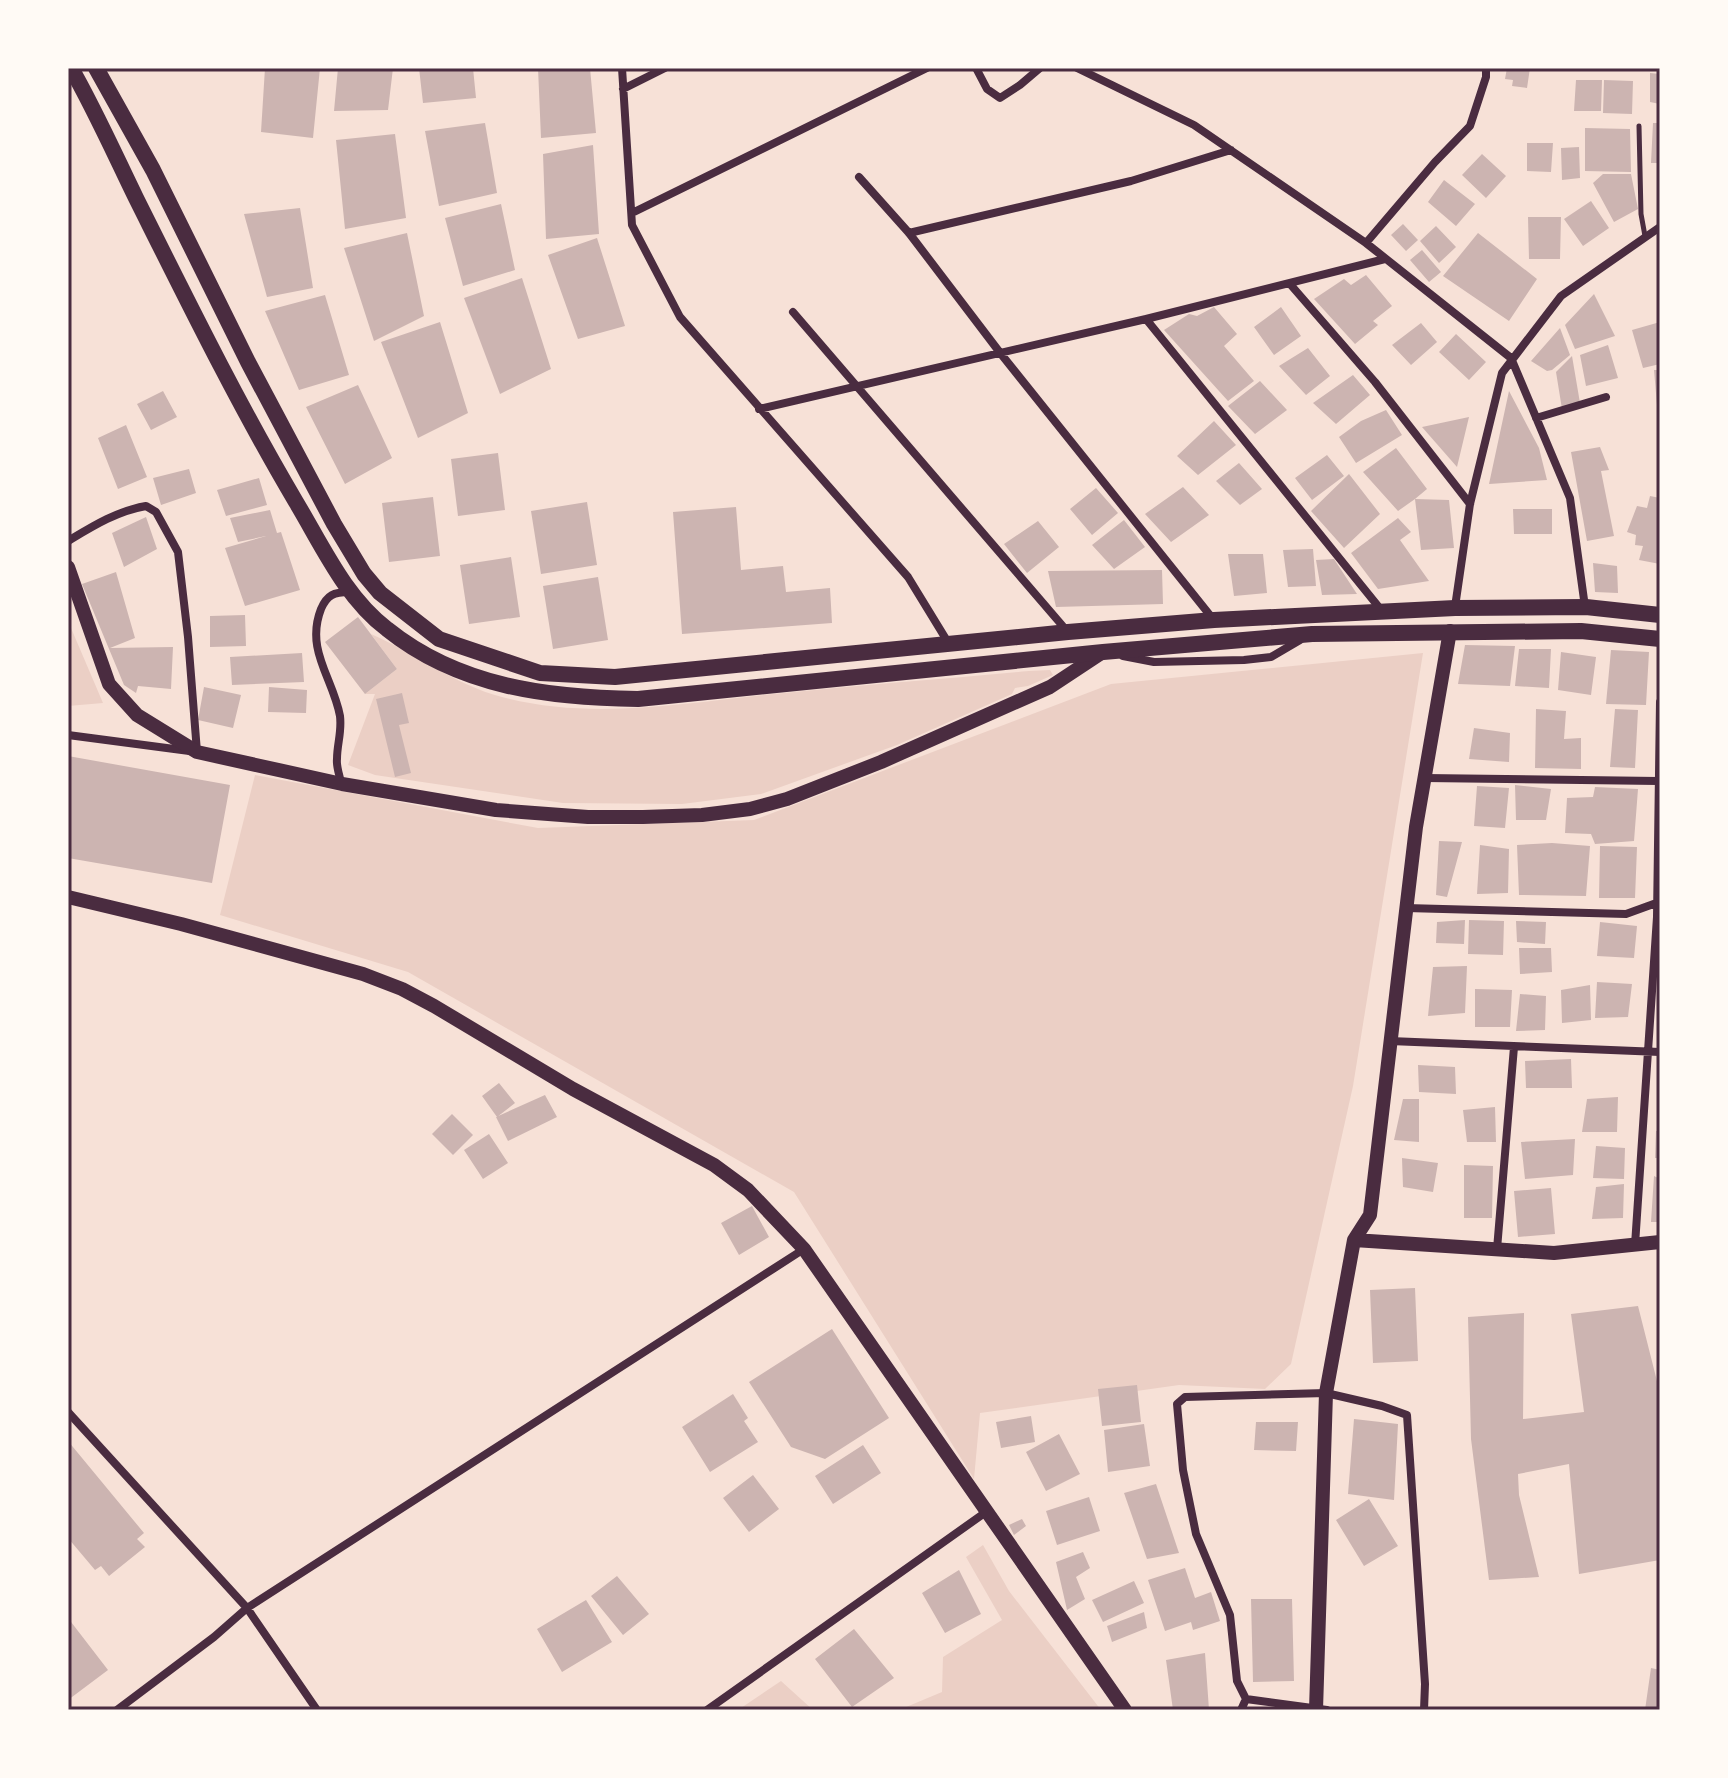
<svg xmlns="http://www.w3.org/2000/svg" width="1728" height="1778" font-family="Helvetica,sans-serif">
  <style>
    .green { fill: #ebcfc5 }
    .building { fill: #ccb4b1 }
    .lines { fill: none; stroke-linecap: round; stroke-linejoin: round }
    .service { stroke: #4a2c40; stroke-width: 5 }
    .minor { stroke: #4a2c40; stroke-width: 8 }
    .tertiary { stroke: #4a2c40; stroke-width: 14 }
    .secondary { stroke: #4a2c40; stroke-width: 16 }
    .neatline { fill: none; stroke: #4a2c40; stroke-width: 3 }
  </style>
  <rect width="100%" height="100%" fill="#f7e1d7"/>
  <path class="green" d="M68 621 103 703 68 706Z
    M371 634C415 653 455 685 502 697 591 721 684 703 774 694 859 685 944 679 1029 671L1050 670 1053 675 1028 686 1015 688 1012 694 897 745 761 794 682 804 563 803 375 775 348 765 375 694H365L397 669Z
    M1423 653 1353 1086 1291 1364 1265 1389 1179 1385 980 1413 974 1479 794 1192 408 972 220 915 255 775 538 828 754 820 1111 684Z
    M983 1545 1009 1591 1101 1710H899L942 1692 943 1657 1002 1620 966 1557Z
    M781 1681 813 1710H738Z"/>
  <path class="building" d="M265 68H320L313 138 261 132Z
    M338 68H393L388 110 334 111Z
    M419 68H473L476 98 423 103Z
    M538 68H590L596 133 541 138Z
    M1507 68H1530L1527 88 1512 86 1513 80 1505 79Z
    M1650 73 1660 74V104L1650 102Z
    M1576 80H1602L1601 111H1574Z
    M1604 80 1633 81 1632 114 1603 113Z
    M485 123 497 193 439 206 425 131Z
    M1653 123H1660V163H1651Z
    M1585 128 1630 129 1631 172 1585 171Z
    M395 134 406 218 345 229 336 140Z
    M1527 143H1553L1551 172 1527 171Z
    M593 145 599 234 546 239 543 154Z
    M1579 147 1580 178 1562 180 1561 148Z
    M1482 154 1506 176 1486 198 1462 175Z
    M1603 174H1631L1638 209 1614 222 1593 183Z
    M1444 180 1475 204 1456 226 1428 202Z
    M1591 201 1609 228 1583 246 1564 219Z
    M501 204 515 270 463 286 445 218Z
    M300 208 313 288 267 297 244 214Z
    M1528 217H1561L1560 259H1529Z
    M1403 224 1418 240 1406 251 1391 235Z
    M1436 226 1456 247 1439 263 1420 241Z
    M407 233 424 316 374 341 344 248Z
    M1478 233 1537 279 1509 321 1443 276Z
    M597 238 625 326 578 339 548 255Z
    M1422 250 1441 272 1429 282 1410 260Z
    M1366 275 1392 306 1373 321 1378 325 1355 344 1314 299 1344 279 1351 285Z
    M522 278 551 369 500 394 464 298Z
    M1594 294 1615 336 1575 349 1565 325Z
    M325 295 349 375 299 390 265 311Z
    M1214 307 1237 334 1224 346 1254 381 1228 401 1164 330 1189 314 1197 316Z
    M1281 307 1301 336 1274 355 1254 327Z
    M440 322 468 413 418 438 381 342Z
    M1660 322V364L1643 368 1632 330Z
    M1421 323 1437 342 1411 365 1392 345Z
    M1560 328 1570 355 1552 370 1547 371 1531 361Z
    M1456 334 1486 362 1469 380 1439 352Z
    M1608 345 1618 378 1586 386 1580 355Z
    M1308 348 1330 376 1306 395 1279 366Z
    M1572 356 1580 403 1562 409 1556 372Z
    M1654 370H1660V405H1657Z
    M1353 375 1370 395 1336 424 1313 403Z
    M1260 381 1287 410 1255 434 1228 406Z
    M358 385 392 458 345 484 306 407Z
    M163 391 177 417 151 430 137 404Z
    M1509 391 1539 448 1547 480 1489 484Z
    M1386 410 1402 435 1356 463 1339 437 1361 421Z
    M1469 417 1457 467 1422 427Z
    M1214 421 1236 445 1198 475 1177 456Z
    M126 425 147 477 118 489 98 438Z
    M1600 447 1609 470 1601 471 1614 536 1587 541 1571 452Z
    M1396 448 1427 489 1415 499 1449 500 1454 548 1421 550 1415 499 1398 511 1363 472Z
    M498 453 505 510 458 516 451 459Z
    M1327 455 1344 476 1312 500 1295 478Z
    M1239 463 1262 489 1240 505 1216 481Z
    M189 469 196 493 161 505 153 478Z
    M1349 474 1380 514 1344 548 1311 511Z
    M259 478 267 505 226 516 217 490Z
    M1183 487 1209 515 1171 542 1145 514Z
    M1096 488 1118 513 1092 535 1070 509Z
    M1650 496 1660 498V564L1639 560 1643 546 1635 545 1636 535 1627 532 1637 506 1647 508Z
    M433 497 440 556 389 562 382 503Z
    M587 502 597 565 541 574 531 511Z
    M736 507 741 570 783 566 786 592 830 588 832 623 682 634 673 512Z
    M1513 509H1552V534H1514Z
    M270 510 277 533 281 532 300 590 245 606 225 548 266 536 238 542 230 518Z
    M146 517 157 549 124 567 112 533Z
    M1398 518 1411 532 1400 540 1429 581 1378 589 1351 553Z
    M1124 520 1145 547 1114 569 1092 545Z
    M1038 521 1059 547 1027 573 1004 544Z
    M1313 549 1316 586 1288 587 1283 550Z
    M1228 554H1263L1267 593 1234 596Z
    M511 557 520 617 469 624 460 565Z
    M1334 559 1357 594 1322 595 1316 560Z
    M1593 563 1617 566 1618 593 1595 592Z
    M1162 570 1163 604 1056 607 1048 571Z
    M116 572 135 638 110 648 173 647 171 689 138 686 136 693 124 685 82 584Z
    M598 577 608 640 553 649 543 586Z
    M245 615 246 646 210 647V616Z
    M358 617 397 669 365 694 325 642Z
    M1465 645 1515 646 1510 686 1458 684Z
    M1519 649H1551L1549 688 1515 686Z
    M1611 650 1649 652 1646 705 1606 704Z
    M1561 652 1596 657 1591 695 1558 690Z
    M302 653 304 682 232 685 230 657Z
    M204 687 241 695 233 728 198 720Z
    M269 687 307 690 306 713 268 712Z
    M402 693 409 723 399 725 411 773 395 777 376 699Z
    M1536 709 1566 711 1564 739 1581 738V769L1535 768Z
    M1615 709 1638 710 1635 768 1610 767Z
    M1474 728 1510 733 1509 762 1469 759Z
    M68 756 230 785 212 883 68 858Z
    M1515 785 1551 789 1546 820H1516Z
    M1477 786 1509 788 1505 828 1474 826Z
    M1595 787 1638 789 1634 841 1595 844 1591 834 1565 833 1567 798 1593 797Z
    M1439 841 1462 842 1447 897 1436 895Z
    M1552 843 1590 846 1586 896 1519 895 1517 845Z
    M1480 845 1509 849 1508 893 1477 894Z
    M1600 846 1637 847 1635 898H1599Z
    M1465 920 1464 944 1436 943 1437 922Z
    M1469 920 1504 921 1503 955 1468 954Z
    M1516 921 1546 922 1545 944 1517 942Z
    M1600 922 1637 926 1634 958 1597 956Z
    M1519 948H1551L1552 972 1520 974Z
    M1467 966 1465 1013 1428 1016 1433 967Z
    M1597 982 1632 984 1628 1017 1595 1018Z
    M1590 985 1591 1020 1562 1023 1561 990Z
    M1475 989 1512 990 1510 1027H1475Z
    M1520 994 1546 996 1545 1030 1516 1031Z
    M1571 1059 1572 1088H1526L1525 1061Z
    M1418 1065 1455 1067 1456 1094 1419 1092Z
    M499 1083 515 1103 497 1117 482 1096Z
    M545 1095 557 1117 508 1141 496 1117Z
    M1618 1097 1617 1132H1582L1587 1099Z
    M1403 1099H1419V1142L1394 1140Z
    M1495 1107 1496 1142H1467L1463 1110Z
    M452 1114 473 1135 453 1155 432 1134Z
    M1656 1131H1660V1158H1655Z
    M489 1134 508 1163 483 1179 464 1150Z
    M1575 1139 1573 1175 1525 1179 1521 1142Z
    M1596 1146 1625 1148 1624 1179 1593 1178Z
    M1402 1158 1438 1163 1433 1192 1403 1187Z
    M1464 1165 1493 1166 1492 1218H1464Z
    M1654 1176 1660 1179V1222H1651Z
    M1624 1184 1623 1218 1592 1219 1596 1187Z
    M1551 1188 1555 1234 1518 1237 1514 1191Z
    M752 1206 769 1237 739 1255 721 1223Z
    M1415 1288 1418 1361 1373 1363 1370 1290Z
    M1638 1306 1660 1393V1454L1657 1455 1660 1474V1560L1579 1574 1569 1464 1518 1474 1519 1495 1539 1577 1489 1580 1471 1439 1468 1317 1524 1313 1523 1419 1584 1412 1571 1314Z
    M832 1329 889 1418 825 1459 791 1447 749 1382Z
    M1137 1385 1141 1422 1102 1426 1098 1389Z
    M733 1394 748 1418 744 1421 758 1442 710 1472 682 1427Z
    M1031 1416 1035 1442 1001 1448 996 1422Z
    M1354 1419 1398 1424 1394 1500 1348 1494Z
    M1256 1422H1298L1296 1451 1254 1450Z
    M1144 1424 1150 1466 1108 1472 1104 1430Z
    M1059 1434 1080 1474 1046 1491 1026 1452Z
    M68 1441 144 1533 137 1539 145 1547 109 1576 101 1566 95 1570 68 1538Z
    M863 1445 881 1473 833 1504 815 1476Z
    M753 1475 779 1509 749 1532 723 1498Z
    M1156 1484 1179 1553 1147 1559 1124 1493Z
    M1089 1497 1100 1531 1057 1545 1046 1511Z
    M1369 1499 1398 1546 1364 1566 1336 1520Z
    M1022 1519 1026 1526 1014 1535 1009 1525Z
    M1083 1552 1090 1568 1076 1577 1085 1599 1067 1610 1056 1562Z
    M1185 1568 1195 1598 1211 1592 1220 1621 1193 1630 1191 1622 1165 1631 1148 1580Z
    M959 1570 981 1614 945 1633 922 1593Z
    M617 1576 649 1614 623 1635 591 1596Z
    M1134 1581 1144 1603 1103 1622 1092 1600Z
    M1251 1599H1292L1294 1681 1253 1682Z
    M586 1600 612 1642 562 1672 537 1629Z
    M1144 1612 1147 1628 1112 1642 1107 1626Z
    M68 1618 108 1670 68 1700Z
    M854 1629 894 1678 852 1707 815 1659Z
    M1205 1653 1209 1710H1173L1166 1660Z
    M1651 1668 1660 1670V1710H1645Z"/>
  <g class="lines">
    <path class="service" d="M1639 126 1641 214 1645 236"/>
    <path class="minor" d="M622 68 632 225 680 317 908 577 949 644
      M976 68 987 89 1000 98 1020 85 1040 68
      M1077 68 1194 125 1366 243 1511 358 1570 498 1585 607
      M623 89 665 68
      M859 177 909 233 1001 354 1213 619
      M632 213 927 68
      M909 233 1131 181 1231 150
      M1366 243 1435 162 1470 126 1486 77V68
      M1290 284 1375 382 1470 504
      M793 312 1067 631
      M1146 319 1382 611
      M759 409 1146 319 1385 259
      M1536 418 1606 397
      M68 541C93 526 117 511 146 506L156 512 178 552 188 637 197 752 68 735
      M1455 607 1470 504 1502 373 1561 296 1660 227
      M1123 656 1154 662 1244 660 1271 657 1300 640
      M1425 778 1658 781
      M341 783C340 776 336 767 337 759 337 744 342 732 340 716 333 678 305 650 321 609 327 595 334 592 349 592
      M1406 908 1626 914 1659 902
      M1390 1041 1660 1052
      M1635 1245 1657 917 1660 702
      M1497 1249 1514 1047
      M68 1412 247 1608 317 1710
      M1246 1699 1237 1681 1230 1615 1196 1534 1183 1470 1177 1404 1185 1397 1326 1393 1382 1406 1407 1415 1425 1684 1424 1710
      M117 1710 214 1637 247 1608 804 1249
      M707 1710 986 1512
      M1241 1710 1246 1699 1327 1710"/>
    <path class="tertiary" d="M68 567 109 684 137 715 197 752 342 784 496 810 588 817H643L702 815 750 809 787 799 881 762 1050 687 1103 652
      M68 897 181 924 363 974 402 989 434 1006 573 1089 714 1165 748 1190 804 1249 1125 1710
      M1354 1240 1554 1253 1660 1242
      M1316 1710 1326 1393 1354 1240 1370 1215 1416 827 1450 631"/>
    <path class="secondary" d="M71 68C95 110 115 155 136 198 187 300 238 404 296 502 323 547 345 597 387 629 459 687 549 698 638 699L1103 652 1312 634 1581 631 1660 639
      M96 68 153 170 248 362 334 524 364 574 380 593 439 639 540 673 615 677 1068 632 1214 620 1455 608 1586 607 1660 615"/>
  </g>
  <rect width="1728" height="1778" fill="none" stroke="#fffaf5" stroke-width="140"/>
  <rect x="70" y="70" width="1588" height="1638" class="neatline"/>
</svg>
